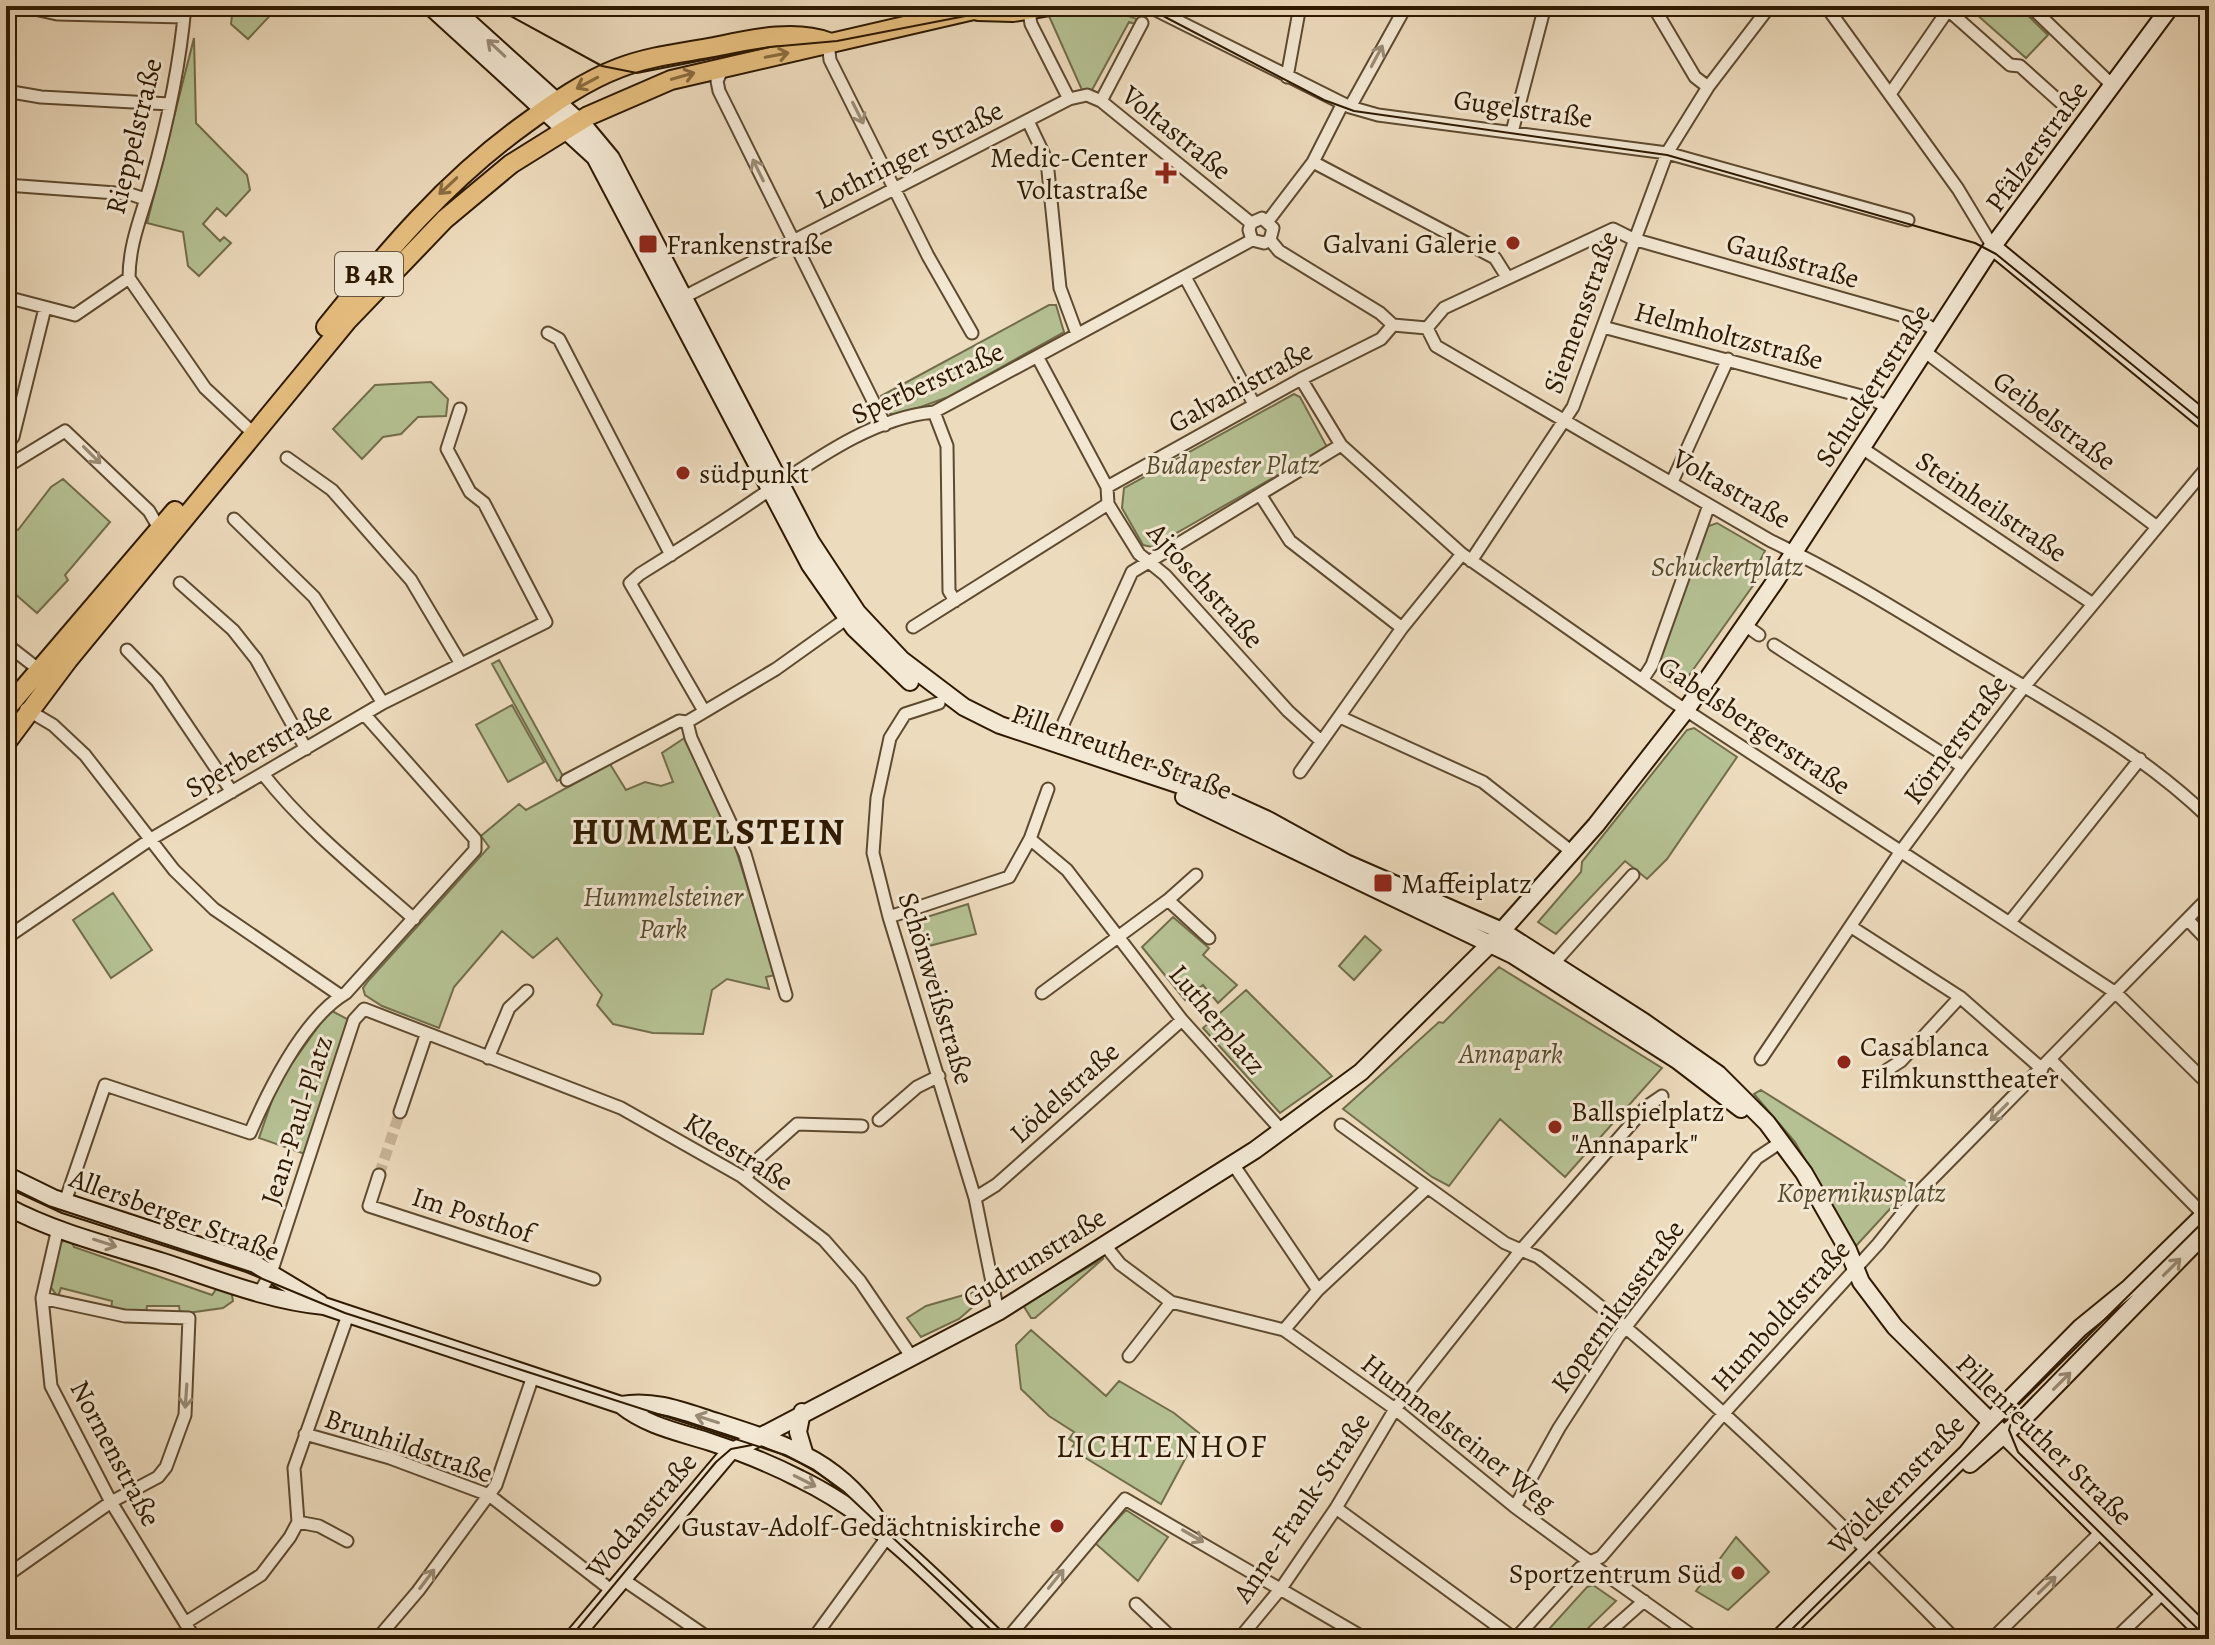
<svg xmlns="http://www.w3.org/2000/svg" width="2215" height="1645" font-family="Alegreya,serif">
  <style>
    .green { fill: #b5c193; stroke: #726d4a; stroke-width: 2 }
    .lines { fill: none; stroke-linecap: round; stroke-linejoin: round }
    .street-tunnel { stroke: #c7b497; stroke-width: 11; stroke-dasharray: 11 5.5; stroke-linecap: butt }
    .street-casing { stroke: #5e4a2f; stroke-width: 15 }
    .secondary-casing { stroke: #2e1900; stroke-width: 20 }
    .primary-casing { stroke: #2e1900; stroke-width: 22 }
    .street { stroke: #f3e8d4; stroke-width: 11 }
    .secondary { stroke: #f3e8d4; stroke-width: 16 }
    .primary { stroke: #e6be7e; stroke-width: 18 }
    .tram { stroke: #2e1900; stroke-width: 2 }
    .oneway { stroke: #9a8b75 }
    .oneway2 { stroke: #8a6c3f }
    .poi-dot { fill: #8f2418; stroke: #f3e8d4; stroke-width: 3 }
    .labels { text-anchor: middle; stroke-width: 6; stroke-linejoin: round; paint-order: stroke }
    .shield { fill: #f3e8d4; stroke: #695740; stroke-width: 2 }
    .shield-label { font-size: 26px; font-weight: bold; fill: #2e1900 }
    .street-label { font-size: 28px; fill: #2e1900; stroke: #f3e8d4 }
    .poi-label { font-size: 28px; fill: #2e1900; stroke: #f3e8d4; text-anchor: start }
    .park-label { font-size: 28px; font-style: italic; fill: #564b2c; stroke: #f3e8d4 }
    .quarter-label { font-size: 32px; letter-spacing: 2px; fill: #2e1900; stroke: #f3e8d4 }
    .district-label { font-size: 36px; font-weight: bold; letter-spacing: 2px; fill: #2e1900; stroke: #f3e8d4 }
  </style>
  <rect width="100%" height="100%" fill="#eddbbd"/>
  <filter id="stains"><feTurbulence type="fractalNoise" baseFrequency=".0025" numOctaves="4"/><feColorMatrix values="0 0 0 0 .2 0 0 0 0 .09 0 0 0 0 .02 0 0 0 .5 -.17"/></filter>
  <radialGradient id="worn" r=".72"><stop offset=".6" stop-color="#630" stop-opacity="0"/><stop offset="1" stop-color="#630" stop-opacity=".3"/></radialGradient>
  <path class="green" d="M233 6H279L248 39 231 24Z
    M1967 6H2018L2048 35 2026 58Z
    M1091 10 1114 11 1137 19 1135 24 1129 22 1092 90H1082L1049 16Z
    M194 38 196 123 247 175 250 190 226 216 217 208 203 224 220 241 224 237 231 243 199 276 188 266 183 232 147 223Z
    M1049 305H1056L1064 332 948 397 896 416 890 413 881 396Z
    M431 382 448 399 446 416 418 417 401 434 383 437 362 459 333 429 375 385Z
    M1294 394 1300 397 1327 447 1152 547 1143 545 1122 508 1124 488Z
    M63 479 110 522 65 575 68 580 37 613 6 586V523L18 530 51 487Z
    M1717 523 1765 551 1760 561 1767 566 1680 688 1663 677 1667 665 1657 662 1706 527Z
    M499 660 564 778 557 781 492 664Z
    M512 705 544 762 508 782 476 725Z
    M1694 728 1737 757 1667 859 1647 879 1625 861 1556 934 1538 922 1581 872 1582 862 1687 730Z
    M686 737 731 834 775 975 766 977 769 989 727 979 712 990 703 1034 653 1033 613 1024 597 1005 602 995 557 938 533 958 502 931 454 987 439 1028 382 1006 365 995 363 988 369 980 489 847 481 836 519 804 526 810 610 764 626 790 645 782 661 786 673 782 662 753Z
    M113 893 152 950 111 978 73 920Z
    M968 904 976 934 917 949 908 923Z
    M1173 917 1209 948 1203 955 1237 985 1218 1003 1203 985 1185 1000 1142 947Z
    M1365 936 1381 950 1354 980 1339 966Z
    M1499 967 1662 1068 1565 1177 1500 1119 1449 1186 1432 1177 1343 1109 1439 1022 1443 1023Z
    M1246 990 1332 1076 1280 1113 1203 1028Z
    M330 1010 349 1020 305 1154 259 1138 278 1083Z
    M1761 1090 1912 1185 1855 1247 1795 1142 1754 1094Z
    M70 1238 74 1247 212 1295 219 1285 231 1290 233 1301 223 1308 180 1314 179 1306H147L146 1313 111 1310 112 1301 61 1288 58 1297 47 1282 59 1243Z
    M1104 1258 1035 1318H1031L1023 1305Z
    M974 1292 976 1304 959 1319 921 1337 907 1318 926 1306Z
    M1031 1330 1106 1396 1119 1381 1174 1413 1199 1433 1161 1504 1071 1449 1075 1443 1069 1439 1074 1432 1049 1416 1021 1389 1016 1345Z
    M1126 1510 1168 1537 1138 1581 1095 1543Z
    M1736 1537 1769 1572 1728 1610 1696 1591Z
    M1593 1585 1616 1601 1577 1639H1540L1587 1587Z"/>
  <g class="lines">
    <path class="street-tunnel" d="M379 1175 400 1112"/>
    <g class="street-casing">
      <path id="street" d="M21 6 57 14 184 17
        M1028 6 1031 24 1069 99 1087 95 1101 101 1251 223
        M1148 6 1350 107 1378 115 1667 153 1908 220
        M1653 6 1695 77 1708 87
        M1826 6 1958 189 1993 247
        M2030 6 2113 86
        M828 42 830 60 928 256 972 333
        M724 66 717 81 719 91 885 425
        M1287 77 1300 6
        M6 91 41 97 170 104
        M1890 94 1948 10 2010 65 2020 66 2069 110
        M1101 101 1142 23
        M1350 107 1406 6
        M1028 121 1047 161 1060 288 1077 334
        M1512 132 1545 6
        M1313 162 1495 258 1507 277
        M6 185 130 194 145 199
        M1268 221 1313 162 1342 105
        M1251 223 1262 218 1273 228 1270 240
        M1251 223 1249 230 1252 240 1264 243 1270 240
        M1270 240 1279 251 1380 313 1393 325 1427 328 1436 346 1771 541C1843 575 1910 618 1978 659 2058 707 2142 753 2209 818
        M1185 277 1254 404
        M129 278C129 243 142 215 151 182 167 125 180 65 185 6
        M129 278 205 388 254 434
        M6 297 75 315 129 278
        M684 297 1069 99
        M1603 327 1869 398 1888 407
        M1427 328 1444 308 1613 229 1633 239 1918 320 1937 331
        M548 333 559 339 671 555
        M1924 351 2157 527
        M1038 358 1107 487 1108 504 1139 554 1165 575 1288 711 1321 741
        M1301 379 1341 445 1462 554 1672 701 2116 993 2209 1085
        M934 412 947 446 949 591 955 601
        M6 446 13 437 45 308
        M1862 448 2093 604
        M287 458 332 490 411 580 461 664
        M6 467 65 431 149 511 159 528
        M1672 482 1728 359
        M1107 487 1301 379 1381 339 1393 325
        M1261 496 1290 541 1402 628
        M234 519 314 597 383 703
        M1471 561 1573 407 1667 153 1708 87 1770 6
        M180 583 233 630 256 659 306 749
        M1745 625 1759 635
        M913 627 1108 504
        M6 644 42 672
        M1774 645 1963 767
        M127 650 157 681 232 792
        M1643 679 1652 665 1709 505
        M939 703 905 714 890 738 877 798 873 853 889 917 975 1198 998 1312
        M26 709 53 725 85 755 174 870 214 909 341 996
        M704 711 630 583 640 574C680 549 720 524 759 497 811 463 870 418 934 412L1252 240
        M1340 717 1483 782 1572 852
        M687 722 691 738 745 854 786 995
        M1059 747 1064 722 1132 572 1341 445
        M1300 772 1402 628 1462 554
        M263 774C306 829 362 873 414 919
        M567 780 679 721 687 722 776 669 846 619
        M1030 839 1067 870 1182 1020 1282 1131
        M1168 900 1209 938
        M889 917 1009 877 1030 839 1048 789
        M2188 920 2209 942
        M2010 922 2140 759
        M1853 928 1960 997 2042 1069
        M6 938 151 839 383 703 546 622 484 503 470 492 447 449 460 409
        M1554 963 1633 875
        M1042 993 1168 900 1196 875
        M488 1058 509 1008 527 991
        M1761 1059 1901 851 1963 767 2024 687 2209 465
        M2051 1060 2204 1215
        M1887 1070 1901 1061 1960 997
        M400 1112 426 1035
        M879 1120 917 1087 939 1076
        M1341 1125 1505 1243 1521 1250 1646 1107 1662 1096
        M1233 1164 1318 1290
        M379 1175 369 1206 594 1279
        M745 1179 759 1158 797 1124 862 1126
        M975 1198 996 1185 1182 1020
        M65 1202 105 1085 250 1133C269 1089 304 1018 346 993L475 850V839L365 715
        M58 1228 42 1298 51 1386 111 1502 195 1639
        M1104 1244 1120 1264 1171 1302 1284 1330 1395 1409 1515 1507 1590 1562
        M259 1293 271 1273 354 1020 364 1009 621 1108 741 1176 824 1240 860 1281 911 1356
        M1284 1330 1318 1290 1427 1188
        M1129 1356 1171 1302
        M305 1434 390 1458 489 1495 611 1590
        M1515 1507 1559 1428 1618 1337 1757 1158 1775 1146
        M1336 1508 1515 1639
        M298 1522 319 1526 347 1541
        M1590 1562 1601 1557 1724 1413 1878 1244 1923 1188 2209 897
        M1591 1564 1697 1639
        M6 1576 111 1502 158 1477 166 1467 185 1415 189 1318 125 1316 42 1298
        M621 1578 710 1639
        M1136 1604 1173 1639
        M185 1623 261 1575 290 1537 298 1522 294 1468 348 1315
        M377 1639 418 1591 496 1485 533 1376
        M813 1639 888 1536
        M1007 1639 1125 1499 1366 1639
        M1239 1639 1282 1587 1336 1508 1395 1409 1521 1250 1538 1257C1688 1372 1822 1504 1955 1639
        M1515 1639 1580 1568 1591 1564
        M1601 1639 1644 1601
        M1992 1639 2102 1531
        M2115 1639 2164 1592"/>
    </g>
    <g class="secondary-casing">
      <path id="secondary" d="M430 6 595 157 810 565 854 628 910 682
        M451 6 586 128 611 158 811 542 857 612 902 660 964 707 1000 725 1222 799 1268 820 1346 863 1502 931 1644 1022 1718 1074 1767 1123 1804 1173 1848 1250 1861 1282 1895 1327 2209 1638
        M1993 247 2209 424
        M1184 797 1513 955 1677 1060 1741 1109
        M6 1175 53 1198 255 1264 320 1303
        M6 1206C54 1232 111 1246 163 1262 216 1279 269 1301 324 1306L621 1405C647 1426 679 1432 710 1442 741 1452 771 1464 800 1479 877 1516 936 1581 997 1639
        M621 1405C656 1399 685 1412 717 1422 792 1446 845 1463 887 1535
        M802 1412 798 1432 804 1452
        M1970 1464 2029 1413 2209 1229
        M572 1639 729 1453 998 1312 1255 1150 1361 1072 1491 943 1596 825 1686 710 1776 580 1990 250 2171 6
        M1778 1639 1967 1453 2007 1402 2080 1328 2129 1288 2209 1210"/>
    </g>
    <g class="primary-casing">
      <path id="primary" d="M978 11 1013 12 1050 6
        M326 327C387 251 446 181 525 124 555 102 585 81 619 68 650 56 682 53 714 47 749 40 794 29 828 42
        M6 709 175 511
        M6 743 68 660 347 321 445 219 511 164 588 116 671 80 991 6"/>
    </g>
    <use href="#street" class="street"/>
    <use href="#secondary" class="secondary"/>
    <use href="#primary" class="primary"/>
    <path class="tram" d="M492 6 602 66 637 73 770 47 837 41 1017 6
      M1144 6 1324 100 1354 111 1667 155 1975 243 1996 254 2209 427
      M6 1187 62 1213 246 1272 345 1313 785 1455 814 1470 843 1491 1001 1639
      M2015 1409 2009 1430 2018 1452 2208 1639
      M569 1639 716 1462 731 1449 752 1445
      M1782 1639 2209 1216"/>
  </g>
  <defs><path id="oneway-shaft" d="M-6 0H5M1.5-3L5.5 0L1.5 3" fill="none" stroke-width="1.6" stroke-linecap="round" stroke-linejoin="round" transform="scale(2)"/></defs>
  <g class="oneway">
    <use href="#oneway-shaft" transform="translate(496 48) rotate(-137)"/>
    <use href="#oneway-shaft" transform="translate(1377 56) rotate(-62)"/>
    <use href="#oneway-shaft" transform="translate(858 113) rotate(63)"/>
    <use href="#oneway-shaft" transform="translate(758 170) rotate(-116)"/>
    <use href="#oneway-shaft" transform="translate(92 455) rotate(45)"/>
    <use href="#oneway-shaft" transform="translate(1999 1112) rotate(135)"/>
    <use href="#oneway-shaft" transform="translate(105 1243) rotate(18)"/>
    <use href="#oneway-shaft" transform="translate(2172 1267) rotate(-45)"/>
    <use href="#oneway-shaft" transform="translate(2062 1381) rotate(-45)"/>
    <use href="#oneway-shaft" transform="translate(186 1396) rotate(94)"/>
    <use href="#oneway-shaft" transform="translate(707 1419) rotate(-162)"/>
    <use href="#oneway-shaft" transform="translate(805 1481) rotate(27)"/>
    <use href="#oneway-shaft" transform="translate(1193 1536) rotate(30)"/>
    <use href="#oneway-shaft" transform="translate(427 1579) rotate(-53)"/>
    <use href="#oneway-shaft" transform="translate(1056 1579) rotate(-51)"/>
    <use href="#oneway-shaft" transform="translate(2047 1585) rotate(-44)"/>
  </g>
  <g class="oneway2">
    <use href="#oneway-shaft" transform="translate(777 55) rotate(-11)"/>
    <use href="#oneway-shaft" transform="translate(683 76) rotate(-16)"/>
    <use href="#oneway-shaft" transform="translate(587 83) rotate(152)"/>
    <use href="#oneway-shaft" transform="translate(448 186) rotate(137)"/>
  </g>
  <g class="poi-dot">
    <path d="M1162 161h8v8h8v8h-8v8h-8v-8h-8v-8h8z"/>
    <circle cx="1513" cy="243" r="8"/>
    <rect x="638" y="234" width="20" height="20" rx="4"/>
    <circle cx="683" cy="473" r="8"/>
    <rect x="1373" y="873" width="20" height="20" rx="4"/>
    <circle cx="1844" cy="1062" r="8"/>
    <circle cx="1555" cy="1127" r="8"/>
    <circle cx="1057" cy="1526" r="8"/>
    <circle cx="1738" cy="1573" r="8"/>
  </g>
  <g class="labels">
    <rect class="shield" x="335" y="252" width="68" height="44" rx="6"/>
    <g class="shield-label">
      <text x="369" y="283">B 4R</text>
    </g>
    <g class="street-label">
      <text transform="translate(1523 108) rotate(8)" y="10">Gugelstraße</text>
      <text transform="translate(1177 132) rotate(39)" y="10">Voltastraße</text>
      <text transform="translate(133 136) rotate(-76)" y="10">Rieppelstraße</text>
      <text transform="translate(2036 146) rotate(-54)" y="10">Pfälzerstraße</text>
      <text transform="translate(909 154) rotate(-27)" y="10">Lothringer Straße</text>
      <text transform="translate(1793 260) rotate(16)" y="10">Gaußstraße</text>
      <text transform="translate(1580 312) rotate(-70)" y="10">Siemensstraße</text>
      <text transform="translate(1729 335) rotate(15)" y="10">Helmholtzstraße</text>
      <text transform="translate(927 382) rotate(-24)" y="10">Sperberstraße</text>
      <text transform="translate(1872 385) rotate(-57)" y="10">Schuckertstraße</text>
      <text transform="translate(1240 386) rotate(-29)" y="10">Galvanistraße</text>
      <text transform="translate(2055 420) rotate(37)" y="10">Geibelstraße</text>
      <text transform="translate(1732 488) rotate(30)" y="10">Voltastraße</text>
      <text transform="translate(1992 506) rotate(34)" y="10">Steinheilstraße</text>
      <text transform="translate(1206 585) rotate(48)" y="10">Ajtoschstraße</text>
      <text transform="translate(1755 725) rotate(34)" y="10">Gabelsbergerstraße</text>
      <text transform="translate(1955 739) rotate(-53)" y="10">Körnerstraße</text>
      <text transform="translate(258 749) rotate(-30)" y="10">Sperberstraße</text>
      <text transform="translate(1122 751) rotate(20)" y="10">Pillenreuther Straße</text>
      <text transform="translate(937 988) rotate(73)" y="10">Schönweißstraße</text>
      <text transform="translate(1218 1019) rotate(50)" y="10">Lutherplatz</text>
      <text transform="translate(1064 1092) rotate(-42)" y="10">Lödelstraße</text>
      <text transform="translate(296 1120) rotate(-72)" y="10">Jean-Paul-Platz</text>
      <text transform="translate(739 1151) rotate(32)" y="10">Kleestraße</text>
      <text transform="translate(175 1214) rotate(20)" y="10">Allersberger Straße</text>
      <text transform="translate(473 1214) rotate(18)" y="10">Im Posthof</text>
      <text transform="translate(1034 1257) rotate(-32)" y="10">Gudrunstraße</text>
      <text transform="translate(1617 1306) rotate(-54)" y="10">Kopernikusstraße</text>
      <text transform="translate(1780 1315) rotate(-48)" y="10">Humboldtstraße</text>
      <text transform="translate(1459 1432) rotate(38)" y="10">Hummelsteiner Weg</text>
      <text transform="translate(2045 1439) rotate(44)" y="10">Pillenreuther Straße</text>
      <text transform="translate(409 1445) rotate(19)" y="10">Brunhildstraße</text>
      <text transform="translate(116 1453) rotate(62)" y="10">Nornenstraße</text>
      <text transform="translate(1896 1484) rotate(-46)" y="10">Wölckernstraße</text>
      <text transform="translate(1301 1507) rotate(-56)" y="10">Anne-Frank-Straße</text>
      <text transform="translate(641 1515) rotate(-50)" y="10">Wodanstraße</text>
    </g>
    <g class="poi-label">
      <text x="1148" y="167" text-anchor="end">Medic-Center<tspan x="1148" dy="32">Voltastraße</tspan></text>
      <text x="1497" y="253" text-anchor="end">Galvani Galerie</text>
      <text x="666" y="254">Frankenstraße</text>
      <text x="699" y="483">südpunkt</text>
      <text x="1401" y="893">Maffeiplatz</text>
      <text x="1860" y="1056">Casablanca<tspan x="1860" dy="32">Filmkunsttheater</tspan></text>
      <text x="1571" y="1121">Ballspielplatz<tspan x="1571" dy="32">"Annapark"</tspan></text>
      <text x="1041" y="1536" text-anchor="end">Gustav-Adolf-Gedächtniskirche</text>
      <text x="1722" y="1583" text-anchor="end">Sportzentrum Süd</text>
    </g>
    <g class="park-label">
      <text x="1232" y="474">Budapester Platz</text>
      <text x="1727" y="576">Schuckertplatz</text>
      <text x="663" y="906">Hummelsteiner<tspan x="663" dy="32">Park</tspan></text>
      <text x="1511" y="1063">Annapark</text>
      <text x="1861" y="1202">Kopernikusplatz</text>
    </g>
    <g class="quarter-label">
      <text x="1162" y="1457">LICHTENHOF</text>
    </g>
    <g class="district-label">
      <text x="709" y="844">HUMMELSTEIN</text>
    </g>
  </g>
  <rect width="2215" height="1645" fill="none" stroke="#eddbbd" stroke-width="32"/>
  <rect x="8" y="8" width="2199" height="1629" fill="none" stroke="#2e1900" stroke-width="4"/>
  <rect x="16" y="16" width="2183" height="1613" fill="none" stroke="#2e1900" stroke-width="2"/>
  <rect width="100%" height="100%" filter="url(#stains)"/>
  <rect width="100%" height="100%" fill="url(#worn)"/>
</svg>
